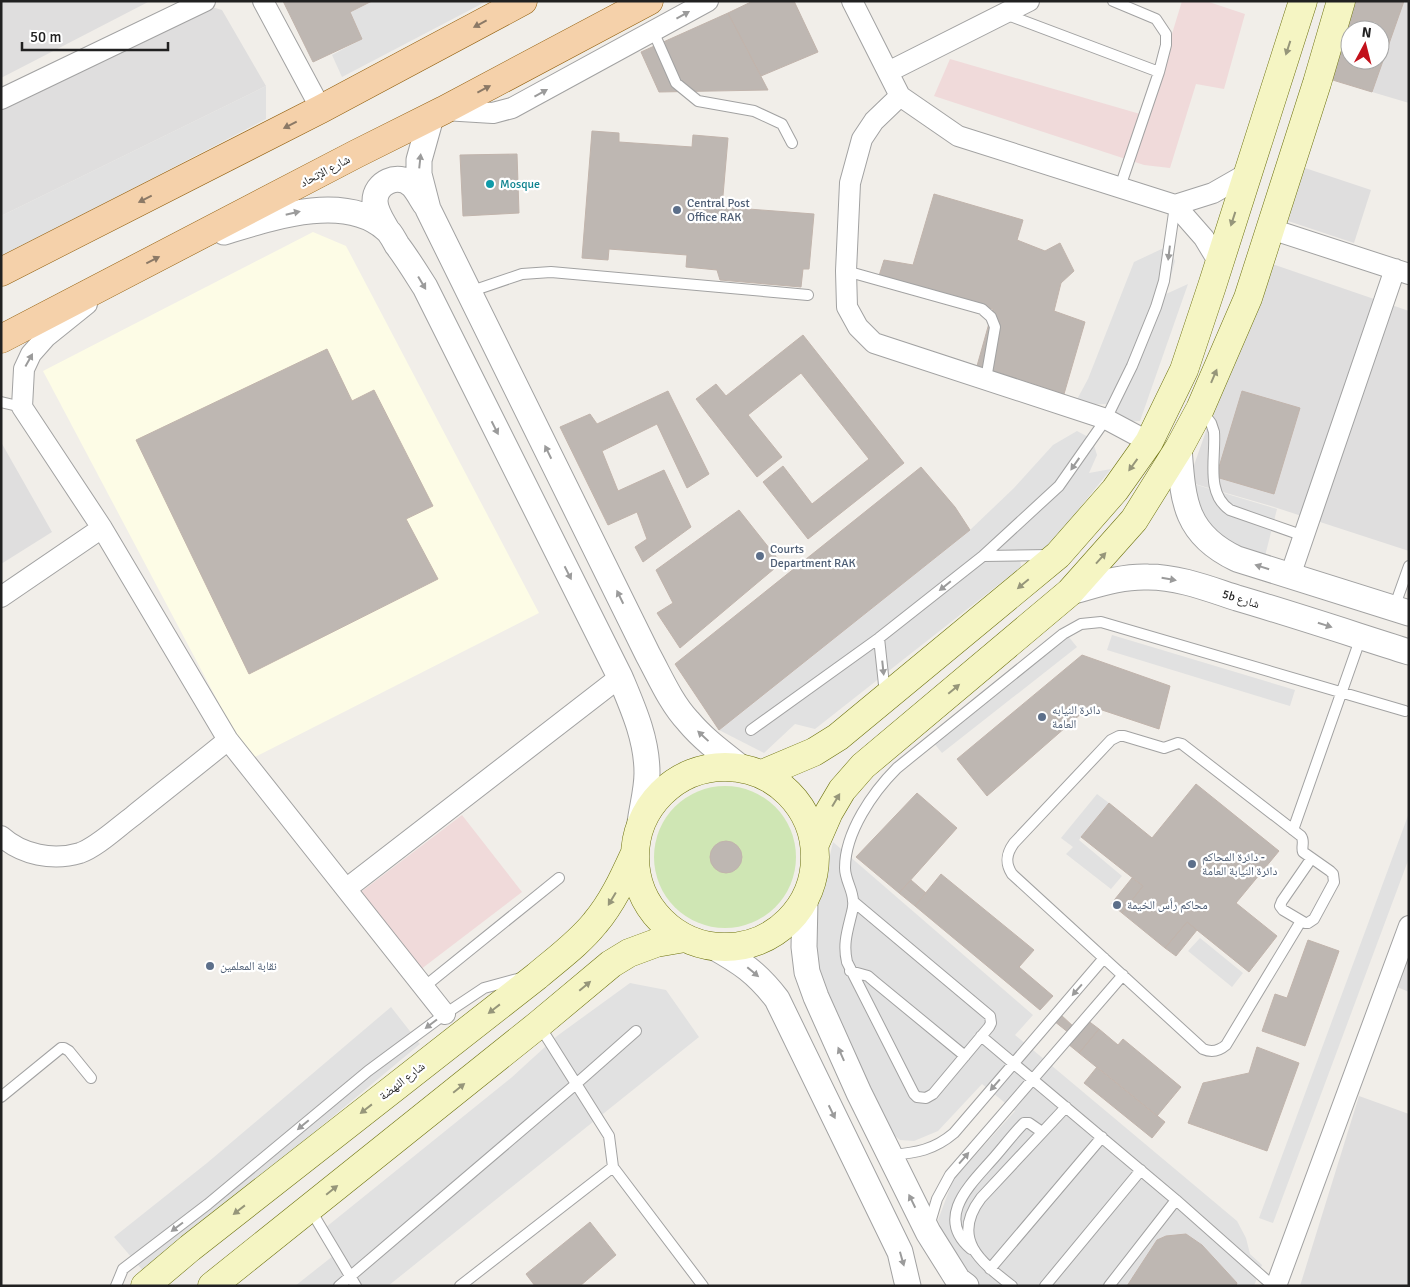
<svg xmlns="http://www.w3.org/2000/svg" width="1410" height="1287" font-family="Signika,'Noto Naskh Arabic',sans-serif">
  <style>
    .residential { fill: #dfdede }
    .commercial { fill: #f0dada }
    .education { fill: #fdfce6 }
    .grass { fill: #cfe6b4 }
    .parking { fill: #e1e1e1 }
    .building { fill: #beb7b2; stroke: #c1b4ac; fill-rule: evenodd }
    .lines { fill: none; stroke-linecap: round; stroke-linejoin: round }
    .service-casing { stroke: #a2a2a2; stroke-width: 12 }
    .minor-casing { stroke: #a2a2a2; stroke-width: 22 }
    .tertiary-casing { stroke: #a2a2a2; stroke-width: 27 }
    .secondary-casing { stroke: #6d720f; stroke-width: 29 }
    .primary-casing { stroke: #925f0d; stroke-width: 29 }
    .service { stroke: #fff; stroke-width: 10 }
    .minor { stroke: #fff; stroke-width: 20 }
    .tertiary { stroke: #fff; stroke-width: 25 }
    .secondary { stroke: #f5f5c3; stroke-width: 28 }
    .primary { stroke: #f5d1aa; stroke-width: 28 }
    .oneway { fill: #9b9b9b }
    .oneway2 { fill: #8b7966 }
    .oneway3 { fill: #96967a }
    .culture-dot { fill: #0f9aa8; stroke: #fff; stroke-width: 2 }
    .service-dot { fill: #5c6f8a; stroke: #fff; stroke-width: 2 }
    .labels { text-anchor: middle; stroke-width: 4.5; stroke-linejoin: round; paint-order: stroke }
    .street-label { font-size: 12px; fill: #212121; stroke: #fff }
    .culture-label { font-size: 12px; fill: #0d838f; stroke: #fff; text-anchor: start }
    .service-label { font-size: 12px; fill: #4e5e75; stroke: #fff; text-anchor: start }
  </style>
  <rect width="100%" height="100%" fill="#f1eee9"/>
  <path class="residential" d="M1 1H150L1 78Z
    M1404 1H1409V103L1372 92Z
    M205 5 222 10 266 86 1 216V108Z
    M1290 163 1371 190 1354 243 1273 216Z
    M1266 262 1409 311V551L1271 506 1188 482Z
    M1 442 52 532 1 564Z
    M1409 937V992L1390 984Z
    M1359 1096 1409 1114V1286H1300Z"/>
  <path class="commercial" d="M1182 1H1206L1245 14 1224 89 1196 84 1170 168 1144 165 934 96 950 59 1147 116Z
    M462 815 522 892 416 973 357 895Z"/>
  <path class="education" d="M313 232 346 246 539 613 249 760 43 371Z"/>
  <path class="grass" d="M654 857a71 71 0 1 1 142 0a71 71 0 1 1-142 0Z"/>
  <path class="parking" d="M372 1H487L342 77 332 55 362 39 350 12Z
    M266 86V119L1 257V216Z
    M1168 246 1175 261 1166 294 1188 284 1140 421 1119 422 1110 404 1074 405 1088 379 1134 262Z
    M1077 431 1092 439 1097 455 1089 473 1111 469 1045 551 1019 550 1021 567 815 729 795 724 764 753 719 730 970 530 1014 488 1053 445Z
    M1187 482 1277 509 1264 560 1204 531Z
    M1112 635 1295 690 1290 706 1107 650Z
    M1068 636 1077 647 942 753 933 742Z
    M1097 794 1109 803 1079 840 1122 876 1111 889 1066 854 1073 847 1061 838Z
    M1409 813V858L1273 1223 1259 1218Z
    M833 842 1033 1015 1015 1035 1237 1221 1246 1238 1250 1254 1262 1265 1254 1286H981L952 1254 938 1220 953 1180 1015 1111 982 1084 938 1131 914 1141 900 1140 890 1132 814 963V925Z
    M1200 938 1243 973 1232 987 1188 951Z
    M630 983 666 990 699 1037 388 1286H295L338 1252 320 1232 511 1078 557 1036Z
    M391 1007 420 1044 145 1273 114 1237 207 1163Z"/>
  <path class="building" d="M283 1H372L350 12 362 39 313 62Z
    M753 1H794L818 52 761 76 728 13Z
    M1350 1H1404L1372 92 1326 78ZM1350 30H1380V60H1350Z
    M728 13 768 90 659 92 641 52Z
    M592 131 619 133V142L692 147 693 135 728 138 722 207 814 214 809 269H803L801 287 720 280 717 270 686 267 687 255 609 249 608 260 582 258Z
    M517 154 519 213 463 216 460 155Z
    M934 194 1023 220 1017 240 1045 251 1060 243 1074 271 1061 283 1054 311 1085 322 1064 394 977 366 993 309 878 279 884 260 913 265Z
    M803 335 904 463 808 539 763 482 783 466 812 504 869 459 801 373 748 415 782 457 757 477 696 399 716 384 726 396Z
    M327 349 352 401 374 390 433 506 406 519 438 579 249 674 136 440Z
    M668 391 709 474 687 488 657 424 602 451 618 491 664 470 691 527 643 562 635 547 647 539 637 512 608 525 560 427 590 414 597 424Z
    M1242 391 1300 408 1274 494 1216 477Z
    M921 467 955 507 970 530 719 730 675 664Z
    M739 510 781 563 680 648 657 613 673 603 656 570Z
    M1082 655 1170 686 1159 729 1090 706 987 796 957 759Z
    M1196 784 1279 851 1236 903 1277 936 1249 972 1187 922 1165 948 1122 913 1143 886 1081 837 1109 803 1152 838Z
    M917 793 957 828 899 893 856 857Z
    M710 857a16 16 0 1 1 32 0a16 16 0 1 1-32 0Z
    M941 874 1034 950 1019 967 1053 996 1040 1010 915 906Z
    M1132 878 1143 886 1122 913 1111 904Z
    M911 880 926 893 915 906 899 893Z
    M1187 922 1197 930 1176 956 1165 948Z
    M1308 940 1339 951 1305 1046 1262 1031 1275 994 1287 998Z
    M1060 1014 1074 1027 1069 1033 1054 1021Z
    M1087 1020 1099 1029 1079 1053 1068 1044Z
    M1099 1029 1118 1045 1123 1039 1181 1087 1157 1116 1079 1053Z
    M1257 1047 1299 1063 1267 1151 1188 1123 1203 1083 1249 1073Z
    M1097 1067 1165 1122 1152 1138 1084 1083Z
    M590 1222 616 1255 580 1286H535L526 1274Z
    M1186 1234 1202 1245 1237 1283 1236 1286H1127L1157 1240 1166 1236Z"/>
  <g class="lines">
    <g class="service-casing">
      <path id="service" d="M1113 1 1156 19 1166 34V45L1159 72 1120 187
        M1005 14 1159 72
        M653 31 676 83 698 101 754 111 782 124 792 143
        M846 271 982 309 991 317 995 327 986 379
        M469 292 522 274 551 272 808 295
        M1 402 22 407
        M1202 411 1211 423 1214 432C1216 458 1205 493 1230 510L1304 536
        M983 556 1050 555
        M1394 608 1409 566
        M879 638 885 694
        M751 730 879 638 983 556 1059 486 1106 419 1132 366 1156 307 1164 281 1175 206
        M1293 830 1361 637
        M854 902 990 1016 991 1023 989 1027 933 1094 926 1098 917 1097 914 1094 847 962C843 945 847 932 851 916 852 912 854 906 853 901 853 890 845 880 845 868 845 832 873 792 897 768L1063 634 1081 624 1101 622 1405 711
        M1301 921 1226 1045C1219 1051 1212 1053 1203 1049L1012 874C1005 863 1006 854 1014 843L1111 740 1119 736H1124L1164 748 1178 743 1182 744 1301 836C1305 841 1301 847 1303 852L1330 871 1333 874 1334 882 1314 919 1308 923H1305L1283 910 1280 906 1282 901 1311 859
        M850 971 868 976 875 982 965 1056
        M424 987 559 878
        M539 1025 609 1136 613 1167 703 1286
        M981 1036 1176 1200 1273 1286
        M1 1097 61 1048H64L69 1051 91 1078
        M891 1155C916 1153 934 1150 954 1133L1104 958
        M310 1209 356 1286
        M929 1226 937 1199 950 1175 1123 975
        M971 1249C935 1218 969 1186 991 1161 1002 1149 1012 1135 1024 1123H1029L1042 1132
        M990 1269 1102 1137
        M116 1286 123 1269 208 1204 368 1071 445 1014 484 988 521 978
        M339 1286 576 1084 636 1031
        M460 1286 613 1167
        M1012 1286C981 1262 950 1239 981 1198L1066 1107
        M1045 1286 1141 1170
        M1109 1286 1176 1200"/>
    </g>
    <g class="minor-casing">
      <path id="minor" d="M263 1 321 109
        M852 1 900 96 958 136 1175 205 1204 238 1219 263
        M888 72 1029 1
        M900 96 874 121 862 139 850 183 846 271 847 307 858 327 874 343 1106 419 1149 442
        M1 99 205 1
        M444 110 493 113 512 108 708 1
        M1175 205 1213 193 1248 173
        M1271 229 1409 274
        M87 304 46 337 31 354 24 369 22 407 102 528 228 740 445 1014
        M1290 576 1395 269
        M1 597 102 528
        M1 836C22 855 53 861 80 853 97 847 118 827 133 816 164 791 196 766 228 740
        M346 889 620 677
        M1276 1286 1409 926"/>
    </g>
    <g class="tertiary-casing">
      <path id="tertiary" d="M431 117 419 160V174L428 209 648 655C660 677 671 703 688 721 703 739 722 753 740 767
        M387 230C382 221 375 211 375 201 375 183 398 172 412 185 417 190 421 198 425 204
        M224 232C270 218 345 192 386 229 391 233 394 240 397 245 407 258 416 273 425 287L620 677C633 708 647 739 647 773 647 790 642 807 640 823
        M1179 448C1183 500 1184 534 1237 559L1409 613
        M1070 592C1096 585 1121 576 1148 577 1179 577 1209 589 1237 598 1295 615 1352 634 1409 652
        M805 901 804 947 807 972 816 997 859 1093 928 1232 958 1280 966 1286
        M712 946C741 962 757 973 777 999L900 1252 908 1286"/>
    </g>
    <g class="secondary-casing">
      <path id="secondary" d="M635 857a90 90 0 1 1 180 0a90 90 0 1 1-180 0Z
        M762 774 814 752 838 737 1058 555 1115 490 1149 442 1184 370 1212 286 1303 1
        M815 844 829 812 842 790 863 766 1070 592 1134 520 1179 448 1200 409 1248 298 1317 83 1341 1
        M145 1286 190 1248 537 976C557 959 579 943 595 923 612 903 623 879 634 855
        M212 1286 538 1025 611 964 629 953 656 943 685 938"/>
    </g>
    <g class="primary-casing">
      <path id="primary" d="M1 272 321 109 523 1
        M1 339 356 154 444 110 649 1"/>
    </g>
    <use href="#service" class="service"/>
    <use href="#minor" class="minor"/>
    <use href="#tertiary" class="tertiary"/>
    <use href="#secondary" class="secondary"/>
    <use href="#primary" class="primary"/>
  </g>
  <defs><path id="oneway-solid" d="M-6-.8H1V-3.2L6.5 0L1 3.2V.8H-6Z" transform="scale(1.25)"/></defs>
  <g class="oneway">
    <use href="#oneway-solid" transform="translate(683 15) rotate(-29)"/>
    <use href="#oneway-solid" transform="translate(541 93) rotate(-29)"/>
    <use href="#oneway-solid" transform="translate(420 161) rotate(-84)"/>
    <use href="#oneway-solid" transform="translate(293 213) rotate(-13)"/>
    <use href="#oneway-solid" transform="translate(1169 253) rotate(97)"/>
    <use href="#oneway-solid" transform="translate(422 283) rotate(59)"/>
    <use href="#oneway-solid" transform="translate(29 360) rotate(-61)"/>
    <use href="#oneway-solid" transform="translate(495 428) rotate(63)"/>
    <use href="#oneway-solid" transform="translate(548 452) rotate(-116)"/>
    <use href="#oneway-solid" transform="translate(1075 464) rotate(125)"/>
    <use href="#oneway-solid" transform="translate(1262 567) rotate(-162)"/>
    <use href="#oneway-solid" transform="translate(568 573) rotate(63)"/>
    <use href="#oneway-solid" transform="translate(1169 579) rotate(10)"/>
    <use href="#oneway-solid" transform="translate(945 586) rotate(141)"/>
    <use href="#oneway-solid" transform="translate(620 597) rotate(-116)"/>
    <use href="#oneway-solid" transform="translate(1325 625) rotate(18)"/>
    <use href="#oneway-solid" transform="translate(883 668) rotate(84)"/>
    <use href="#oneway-solid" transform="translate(703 736) rotate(-137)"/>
    <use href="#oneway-solid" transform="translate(753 972) rotate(40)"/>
    <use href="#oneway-solid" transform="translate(1077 990) rotate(131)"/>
    <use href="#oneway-solid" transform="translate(431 1024) rotate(143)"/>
    <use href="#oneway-solid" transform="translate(841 1054) rotate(-114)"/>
    <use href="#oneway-solid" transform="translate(995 1085) rotate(131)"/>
    <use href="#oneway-solid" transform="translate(832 1112) rotate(64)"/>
    <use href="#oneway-solid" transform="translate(303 1125) rotate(140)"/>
    <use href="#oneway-solid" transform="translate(964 1158) rotate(-49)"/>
    <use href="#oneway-solid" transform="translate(912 1201) rotate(-116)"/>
    <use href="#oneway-solid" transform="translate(177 1227) rotate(143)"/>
    <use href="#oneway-solid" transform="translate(902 1259) rotate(74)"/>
  </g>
  <g class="oneway2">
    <use href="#oneway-solid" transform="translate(480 24) rotate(152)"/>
    <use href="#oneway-solid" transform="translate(484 89) rotate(-28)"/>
    <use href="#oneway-solid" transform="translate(290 125) rotate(153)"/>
    <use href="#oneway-solid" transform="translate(145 199) rotate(153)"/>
    <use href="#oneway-solid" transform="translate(153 260) rotate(-27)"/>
  </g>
  <g class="oneway3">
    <use href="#oneway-solid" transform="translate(1288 48) rotate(108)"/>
    <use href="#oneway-solid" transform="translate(1233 219) rotate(108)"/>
    <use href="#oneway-solid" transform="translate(1214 376) rotate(-67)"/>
    <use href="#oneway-solid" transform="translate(1133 465) rotate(126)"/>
    <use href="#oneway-solid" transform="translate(1101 558) rotate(-48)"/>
    <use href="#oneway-solid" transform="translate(1023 584) rotate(140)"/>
    <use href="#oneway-solid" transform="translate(954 689) rotate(-40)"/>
    <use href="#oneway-solid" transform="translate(836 800) rotate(-59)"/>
    <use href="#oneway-solid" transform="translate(612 899) rotate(121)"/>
    <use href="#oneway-solid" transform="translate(585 986) rotate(-40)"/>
    <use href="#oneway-solid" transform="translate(494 1009) rotate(142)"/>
    <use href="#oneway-solid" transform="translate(459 1088) rotate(-39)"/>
    <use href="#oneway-solid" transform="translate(366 1109) rotate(142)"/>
    <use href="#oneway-solid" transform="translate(332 1190) rotate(-39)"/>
    <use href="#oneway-solid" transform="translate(239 1210) rotate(142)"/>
  </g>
  <circle class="culture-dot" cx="490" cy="184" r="5"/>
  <g class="service-dot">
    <circle cx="677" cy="210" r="5"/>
    <circle cx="760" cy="556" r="5"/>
    <circle cx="1042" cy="717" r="5"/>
    <circle cx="1192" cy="864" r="5"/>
    <circle cx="1117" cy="905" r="5"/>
    <circle cx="210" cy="966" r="5"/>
  </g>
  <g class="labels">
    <g class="street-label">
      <text transform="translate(325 171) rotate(-28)" y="4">شارع الإتحاد</text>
      <text transform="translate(1241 599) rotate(17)" y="4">5b شارع</text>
      <text transform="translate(402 1081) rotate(-38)" y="4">شارع النهضة</text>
    </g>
    <g class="culture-label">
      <text x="500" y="188">Mosque</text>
    </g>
    <g class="service-label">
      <text x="687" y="207">Central Post<tspan x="687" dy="14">Office RAK</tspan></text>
      <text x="770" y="553">Courts<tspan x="770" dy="14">Department RAK</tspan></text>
      <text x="1052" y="714">دائرة النيابه<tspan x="1052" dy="14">العامة</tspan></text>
      <text x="1202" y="861">دائرة المحاكم -<tspan x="1202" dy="14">دائرة النيابة العامة</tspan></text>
      <text x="1127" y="909">محاكم رأس الخيمة</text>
      <text x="220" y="970">نقابة المعلمين</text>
    </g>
  </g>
  <rect width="1410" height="1287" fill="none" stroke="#212121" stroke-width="5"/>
  <g transform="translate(1365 45) rotate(7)"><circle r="24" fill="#ffffff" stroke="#a6a6a6"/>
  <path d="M0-4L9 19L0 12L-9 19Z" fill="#c2111b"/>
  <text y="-8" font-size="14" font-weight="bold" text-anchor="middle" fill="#212121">N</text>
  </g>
  <path d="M22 42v8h146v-8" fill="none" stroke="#212121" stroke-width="2.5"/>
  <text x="30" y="42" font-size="15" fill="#212121" stroke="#ffffff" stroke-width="4" paint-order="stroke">50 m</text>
</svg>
